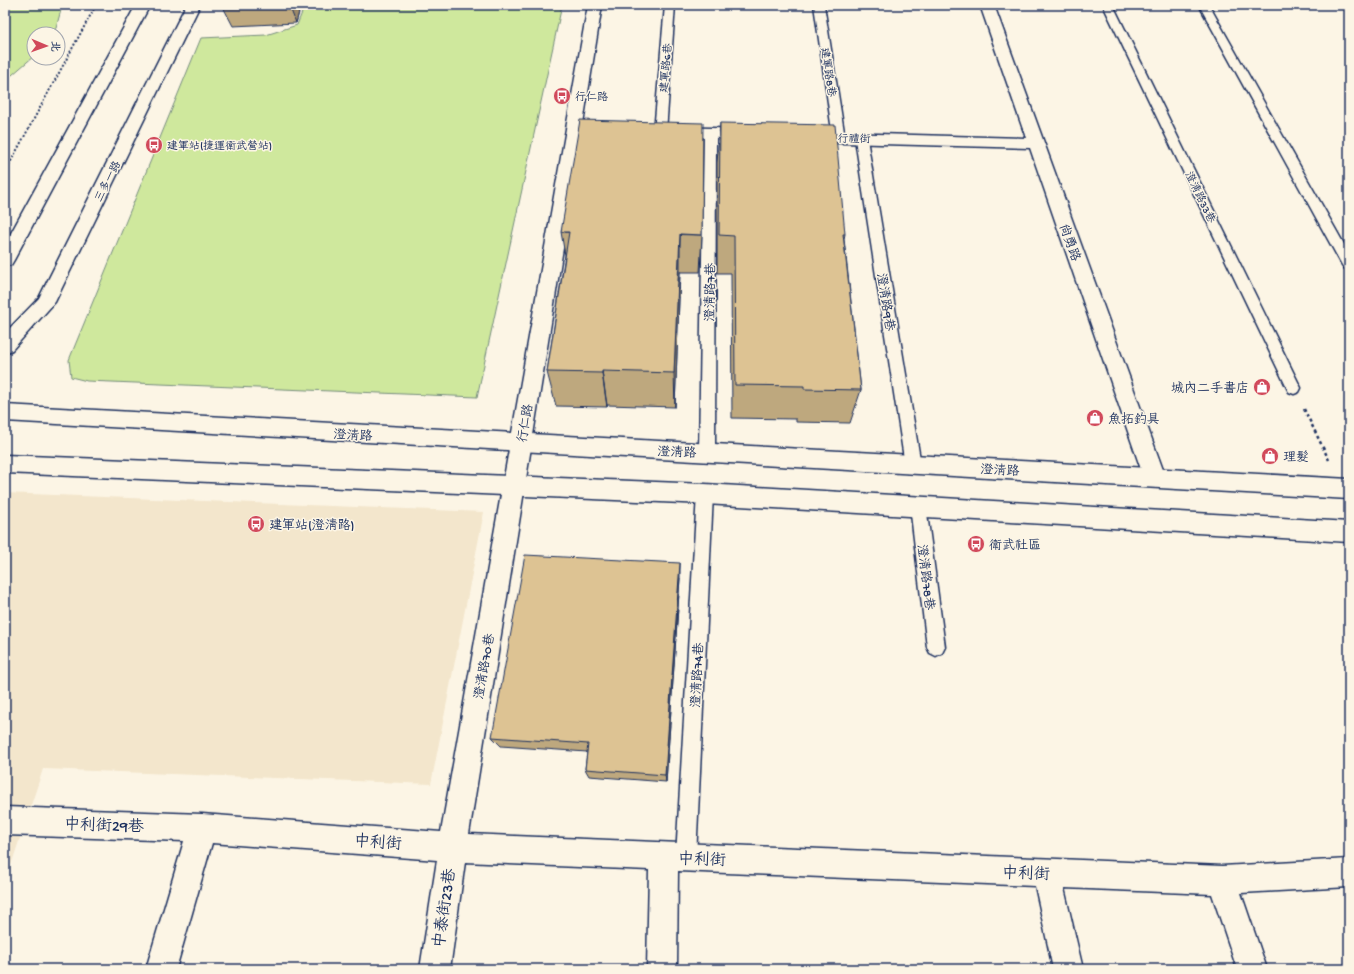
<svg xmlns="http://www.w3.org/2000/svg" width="1354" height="974" font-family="'Gochi Hand','LXGW WenKai TC',sans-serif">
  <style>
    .built { fill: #f3e6cc }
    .green { fill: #cfe89d; stroke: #758c7e }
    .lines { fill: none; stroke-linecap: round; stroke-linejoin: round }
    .lane-casing { stroke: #1b2f5e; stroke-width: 3 }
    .street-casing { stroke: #1b2f5e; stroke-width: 3 }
    .secondary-casing { stroke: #1b2f5e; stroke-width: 3 }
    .path-far1 { stroke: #1b2f5e; stroke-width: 2; stroke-dasharray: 2 2; stroke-linecap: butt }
    .path { stroke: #1b2f5e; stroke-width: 2.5; stroke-dasharray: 3 3; stroke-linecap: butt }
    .lane { fill: #fcf5e5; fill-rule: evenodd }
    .street { fill: #fcf5e5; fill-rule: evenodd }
    .secondary { fill: #fcf5e5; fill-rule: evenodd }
    .wall { fill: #bea87e; stroke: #1b2f5e }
    .shaded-wall { fill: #9b8867; stroke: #1b2f5e }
    .building { fill: #ddc393; stroke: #1b2f5e }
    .labels { text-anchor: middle; stroke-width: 3; stroke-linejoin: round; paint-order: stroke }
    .far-street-label { font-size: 11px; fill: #1b2f5e; stroke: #fcf5e5 }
    .far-poi-label { font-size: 11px; fill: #1b2f5e; stroke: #fcf5e5; text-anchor: start }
    .street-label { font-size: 13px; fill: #1b2f5e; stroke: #fcf5e5 }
    .poi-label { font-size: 13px; fill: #1b2f5e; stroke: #fcf5e5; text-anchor: start }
    .near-street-label { font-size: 16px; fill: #1b2f5e; stroke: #fcf5e5 }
  </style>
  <rect width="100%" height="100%" fill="#fcf5e5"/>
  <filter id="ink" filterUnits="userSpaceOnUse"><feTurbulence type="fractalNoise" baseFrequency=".025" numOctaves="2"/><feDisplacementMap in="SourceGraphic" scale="8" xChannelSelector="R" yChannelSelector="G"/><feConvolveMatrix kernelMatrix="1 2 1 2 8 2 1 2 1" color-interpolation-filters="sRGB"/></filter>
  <g filter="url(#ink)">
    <path class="built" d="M5 493 484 512 431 784 43 769 5 883Z"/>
    <path class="green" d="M5 5H54L61 10 56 28 52 34H34V56L5 81Z
      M305 5H562L477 397 87 381 71 377 69 360 201 38 266 35 297 25Z"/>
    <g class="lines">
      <g class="lane-casing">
        <path id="lane" d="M665 5H675L666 132 660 136 654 132Z
          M814 5H824L845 138 839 142 833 138Z
          M1103 5H1113L1301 388 1299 392 1294 394 1289 392 1287 388Z
          M1199 5H1209L1349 253V270L1344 268 1342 265Z
          M710 129 716 133 715 452 713 457 707 459 701 457 699 452 704 133Z
          M861 135 867 139 921 465 919 470 913 472 907 470 905 465 855 139Z
          M705 487 711 489 713 494 696 857 693 864 686 867 679 864 676 857 697 494 699 489Z
          M918 499 924 501 926 506 945 647 942 653 936 656 930 653 927 647 910 506 912 501Z"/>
      </g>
      <g class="street-casing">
        <path id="street" d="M588 5H602L469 834 1222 866 1349 859V887L1241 893 1267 969H1237L1212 894 1064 888 1083 969H1053L1035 886 678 871 677 969H647L649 870 465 862 450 969H420L437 860 212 843 176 969H146L184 841 5 835V807L202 814 441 832Z
          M980 5H994L1166 478 1163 485 1155 487 1147 485 1144 478 1030 148 805 142 799 141 797 137 799 133 805 132 1026 138Z
          M673 127 749 129 755 130 757 134 755 138 749 139 667 136 665 132 667 128Z"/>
      </g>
      <g class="secondary-casing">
        <path id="secondary" d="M136 5H150L14 260 11 265 5 266V244Z
          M186 5H200L55 302 12 350 5 353V333L39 298Z
          M5 405 1349 479V499L5 421Z
          M5 455 705 484 1349 522V542L705 504 5 473Z"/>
      </g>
      <path class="path-far1" d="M5 172 96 5"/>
      <path class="path" d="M1304 409 1329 460"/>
      <use href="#lane" class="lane"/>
      <use href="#street" class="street"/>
      <use href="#secondary" class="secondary"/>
    </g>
    <path class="wall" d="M222 5H301L296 23 233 26Z
      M720 123 845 234 844 239 861 390 850 423 796 422V419L732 418 731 273H717V163Z
      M561 232 702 235 700 272H680L675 407 607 405V407L556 406 547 372 565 255Z
      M680 578 666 782 589 776 585 769 587 752 501 746 492 737Z"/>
    <path class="shaded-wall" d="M289 5H301L296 23Z
      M680 234V272L675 407 674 373Z
      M602 371 607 405V407L602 373Z
      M680 563V578L666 782 665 775Z"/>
    <path class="building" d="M580 120 703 123 702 235 680 234 674 373 602 371V373L547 372 569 232H561Z
      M720 123 835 125 845 234H843L861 390 804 389V386L735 385 734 236 719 235Z
      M525 555 680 563 665 775 585 769 588 744 492 737Z"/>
  </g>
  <defs>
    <g id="bus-disc" transform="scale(0.9)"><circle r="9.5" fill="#d1495b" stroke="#fcf5e5"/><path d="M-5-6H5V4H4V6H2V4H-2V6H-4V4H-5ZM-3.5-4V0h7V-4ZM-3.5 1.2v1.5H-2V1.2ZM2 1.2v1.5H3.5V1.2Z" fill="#fff"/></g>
    <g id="shop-disc" transform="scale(0.9)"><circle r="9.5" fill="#d1495b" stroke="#fcf5e5"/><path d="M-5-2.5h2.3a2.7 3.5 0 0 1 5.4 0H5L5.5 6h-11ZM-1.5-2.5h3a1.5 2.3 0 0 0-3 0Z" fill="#fff"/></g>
  </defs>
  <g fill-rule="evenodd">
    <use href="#bus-disc" x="562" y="96"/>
    <use href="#bus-disc" x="154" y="145"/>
    <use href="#shop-disc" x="1262" y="387"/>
    <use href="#shop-disc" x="1095" y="418"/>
    <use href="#shop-disc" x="1270" y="456"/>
    <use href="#bus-disc" x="256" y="524"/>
    <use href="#bus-disc" x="976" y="544"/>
  </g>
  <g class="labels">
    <g class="far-street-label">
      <text transform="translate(665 68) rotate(-85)" y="4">建軍路6巷</text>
      <text transform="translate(829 72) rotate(81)" y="4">建軍路8巷</text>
      <text transform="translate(854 138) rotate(1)" y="4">行禮街</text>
      <text transform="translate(107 181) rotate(-63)" y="4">三多一路</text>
      <text transform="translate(1201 197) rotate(64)" y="4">澄清路33巷</text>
    </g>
    <g class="far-poi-label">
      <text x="575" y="100">行仁路</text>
      <text x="167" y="149">建軍站(捷運衛武營站)</text>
    </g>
    <g class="street-label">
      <text transform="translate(1071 242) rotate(70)" y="5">尚勇路</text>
      <text transform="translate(709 292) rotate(-89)" y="5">澄清路7巷</text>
      <text transform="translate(887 302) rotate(81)" y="5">澄清路9巷</text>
      <text transform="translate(524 423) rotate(-80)" y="5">行仁路</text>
      <text transform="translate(353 434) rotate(3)" y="5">澄清路</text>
      <text transform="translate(677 451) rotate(2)" y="5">澄清路</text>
      <text transform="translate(1000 469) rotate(3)" y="5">澄清路</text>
      <text transform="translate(927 577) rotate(83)" y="5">澄清路78巷</text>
      <text transform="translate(483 666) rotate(-80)" y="5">澄清路70巷</text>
      <text transform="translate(696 675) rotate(-87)" y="5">澄清路74巷</text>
    </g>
    <g class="poi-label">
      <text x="1249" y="392" text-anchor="end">城內二手書店</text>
      <text x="1108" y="423">魚拓釣具</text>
      <text x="1283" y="461">理髮</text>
      <text x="269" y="529">建軍站(澄清路)</text>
      <text x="989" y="549">衛武社區</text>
    </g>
    <g class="near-street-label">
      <text transform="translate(104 824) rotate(2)" y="6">中利街29巷</text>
      <text transform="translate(378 841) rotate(4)" y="6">中利街</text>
      <text transform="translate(702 858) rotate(2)" y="6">中利街</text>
      <text transform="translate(1026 872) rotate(2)" y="6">中利街</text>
      <text transform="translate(443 908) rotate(-82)" y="6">中泰街23巷</text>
    </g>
  </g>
  <rect width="1354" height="974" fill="none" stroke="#fcf5e5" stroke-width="20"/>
  <rect x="10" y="10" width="1334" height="954" fill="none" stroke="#1b2f5e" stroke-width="1.5" filter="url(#ink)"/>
  <g transform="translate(46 46) rotate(92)"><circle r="19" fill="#fcf5e5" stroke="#a2a6af"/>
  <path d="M0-3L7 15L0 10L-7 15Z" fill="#d1495b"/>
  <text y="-6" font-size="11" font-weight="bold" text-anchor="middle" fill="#1b2f5e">北</text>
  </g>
</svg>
